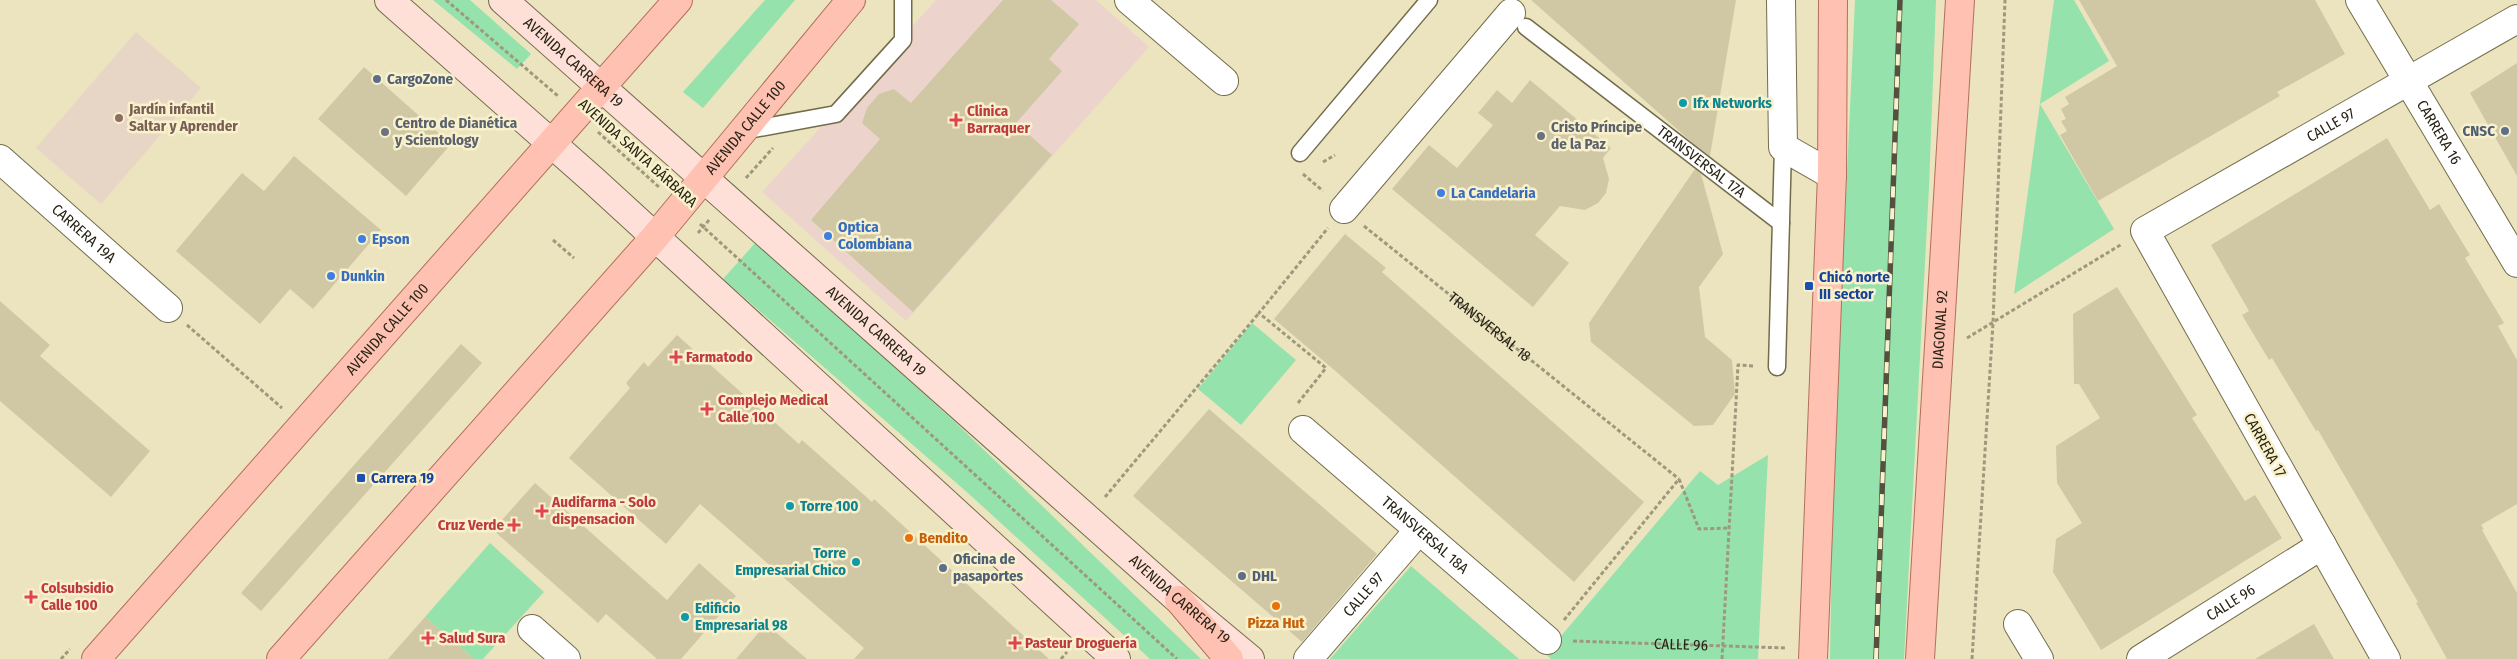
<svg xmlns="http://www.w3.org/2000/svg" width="2517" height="659" font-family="'Fira Sans Condensed',sans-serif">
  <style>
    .education { fill: #e7d6c5 }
    .medical { fill: #ecd3cc }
    .green { fill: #95e2ad }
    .building { fill: #d0c8a4 }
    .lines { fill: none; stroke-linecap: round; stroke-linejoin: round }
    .lane-casing { stroke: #736c4b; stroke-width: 19 }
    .street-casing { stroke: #736c4b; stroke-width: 30 }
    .secondary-casing { stroke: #736c4b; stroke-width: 30 }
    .primary-casing { stroke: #b36f5a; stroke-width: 30 }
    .path { stroke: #9e987c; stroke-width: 3; stroke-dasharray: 4 2.5; stroke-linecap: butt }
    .lane { stroke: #fff; stroke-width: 16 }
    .street { stroke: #fff; stroke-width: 28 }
    .secondary { stroke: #ffe0d9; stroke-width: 28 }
    .primary { stroke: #ffc1b2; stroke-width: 28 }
    .rail-casing { stroke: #54503d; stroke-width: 5.5 }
    .rail { stroke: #f9f1cc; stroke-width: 4; stroke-dasharray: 11; stroke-linecap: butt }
    .service-dot { fill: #5c6f8a; stroke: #f9f1cc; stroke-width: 2 }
    .culture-dot { fill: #0f9aa8; stroke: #f9f1cc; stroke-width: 2 }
    .education-dot { fill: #8d6e63; stroke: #f9f1cc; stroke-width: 2 }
    .health-dot { fill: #e0444e; stroke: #f9f1cc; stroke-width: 2 }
    .worship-dot { fill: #6b7280; stroke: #f9f1cc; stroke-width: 2 }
    .shop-dot { fill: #3f7fe0; stroke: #f9f1cc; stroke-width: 2 }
    .transit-dot { fill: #1a4fb4; stroke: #f9f1cc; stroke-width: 2 }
    .food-dot { fill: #e8710a; stroke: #f9f1cc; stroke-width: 2 }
    .labels { text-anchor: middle; stroke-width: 5; stroke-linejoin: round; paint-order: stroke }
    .street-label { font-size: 15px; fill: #272416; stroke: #f9f1cc }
    .service-label { font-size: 15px; font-weight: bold; fill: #4e5e75; stroke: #f9f1cc; text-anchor: start }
    .culture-label { font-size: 15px; font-weight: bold; fill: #0d838f; stroke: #f9f1cc; text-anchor: start }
    .education-label { font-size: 15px; font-weight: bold; fill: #785e54; stroke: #f9f1cc; text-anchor: start }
    .health-label { font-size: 15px; font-weight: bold; fill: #be3a42; stroke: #f9f1cc; text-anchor: start }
    .worship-label { font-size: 15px; font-weight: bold; fill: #5b616d; stroke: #f9f1cc; text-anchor: start }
    .shop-label { font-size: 15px; font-weight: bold; fill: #366cbe; stroke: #f9f1cc; text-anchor: start }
    .transit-label { font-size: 15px; font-weight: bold; fill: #164399; stroke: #f9f1cc; text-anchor: start }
    .food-label { font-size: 15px; font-weight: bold; fill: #c56008; stroke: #f9f1cc; text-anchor: start }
  </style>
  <rect width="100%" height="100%" fill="#ece4bf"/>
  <path class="education" d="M136 32 201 88 101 204 36 148Z"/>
  <path class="medical" d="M936 0H1096L1149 47 906 321 762 192Z"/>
  <path class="green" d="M433 0H470L531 54 517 69Z
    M765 0H795L703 108 683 92Z
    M1855 0H1936L1929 187 1904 659H1830L1833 477Z
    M2054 0H2074L2109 61 2040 104 2114 229 2014 294Z
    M756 242 955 422 1201 659H1150L969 494 723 279Z
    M1252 323 1296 360 1241 425 1198 389Z
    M1768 455 1758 659H1551L1546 654 1700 471 1718 485Z
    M490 543 544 592 483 659H474L425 617Z
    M1411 566 1519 659H1330Z"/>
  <path class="building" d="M1003 0H1051L1079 24 1049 59 1062 71 1016 123 1052 155 913 312 811 220 880 139 862 123 867 108 879 94 894 89 911 103Z
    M1531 0H1736L1710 156 1695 145Z
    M2079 0H2315L2345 54 2277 92 2280 96 2098 201 2060 135 2067 131 2061 121 2066 119 2061 109 2069 104 2065 97 2117 66Z
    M2517 63V176L2470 93Z
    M364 67 451 144 406 196 318 119Z
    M1530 80 1611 148 1603 158 1609 179 1606 193 1598 203 1585 210 1560 206 1535 235 1569 263 1533 307 1392 189 1429 145 1457 168 1493 125 1478 113 1497 90 1512 103Z
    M2387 138 2430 210 2439 204 2470 255 2465 258 2504 323 2498 326 2517 360V504L2481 525 2484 529 2482 530 2517 593V659H2447L2416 603 2418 602 2318 430 2316 431 2272 358 2269 360 2242 315 2249 311 2211 245Z
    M294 156 381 230 313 309 290 289 260 324 176 251 242 173 264 191Z
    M1695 169 1701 174 1723 254 1699 287 1705 337 1732 360 1735 394 1713 425 1694 426 1591 342 1589 323Z
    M1345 234 1386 268 1382 272 1644 502 1574 582 1332 368 1274 319Z
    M2117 287 2197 415 2192 418 2245 501 2255 495 2282 538 2101 650 2053 572 2056 539 2082 523 2057 483 2056 446 2100 418 2079 384H2074L2073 314Z
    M0 301 50 345 40 356 150 451 111 497 0 401Z
    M677 335 799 444 802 440 872 502 874 499 1049 659H854L864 648 700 504 666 544 569 458 630 388 626 383 644 362 648 367Z
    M461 344 482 363 261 611 241 593Z
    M1209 409 1377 554 1302 642 1133 496Z
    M535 483 667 600 699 563 736 596 681 659H657L606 614 598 623 493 530Z
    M425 617 474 659H388Z
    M766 624 807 659H736Z
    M2314 624 2334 659H2255Z"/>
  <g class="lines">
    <g class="lane-casing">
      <g id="lane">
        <path id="s3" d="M1526 27 1781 223"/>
        <path d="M743 131 836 114 903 40V0"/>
        <path d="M1300 153 1429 0"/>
        <path d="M1777 367 1783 147"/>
      </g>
    </g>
    <g class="street-casing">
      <g id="street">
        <path d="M1129 0 1224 81"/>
        <path d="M1781 0 1783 147 1832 175"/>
        <path id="s4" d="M2360 0 2517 263"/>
        <path id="s5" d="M0 159 168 308"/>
        <path d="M1344 209 1511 13"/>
        <path id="s6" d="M1303 430 1547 640"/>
        <path d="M2018 624 2039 659"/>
        <path d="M532 629 566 659"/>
        <path id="s7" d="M1308 659 1419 530"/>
        <path id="s8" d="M2141 659 2322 545"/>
        <path id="s9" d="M2386 659 2145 231 2517 19"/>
      </g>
    </g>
    <g class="secondary-casing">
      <g id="secondary">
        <path d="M389 0 593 180 1116 659"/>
        <path id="s10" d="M503 0 1179 600 1250 659"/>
      </g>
    </g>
    <g class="primary-casing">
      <g id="primary">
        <path d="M1179 600 1229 659"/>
        <path id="s11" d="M96 659 678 0"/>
        <path id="s12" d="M281 659 655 237 851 0"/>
        <path d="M1813 659 1832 175 1833 0"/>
        <path id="s13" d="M1920 659 1960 0"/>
      </g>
    </g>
    <g class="path">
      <path d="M446 0 558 96"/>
      <path d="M598 132 660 188"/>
      <path d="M1323 162 1335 155"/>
      <path d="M1303 174 1323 191"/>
      <path d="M746 178 773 148"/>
      <path d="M700 224 1177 659"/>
      <path id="s1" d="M1364 226 1679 479"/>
      <path d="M698 233 710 219"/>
      <path d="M553 240 574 258"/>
      <path d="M187 325 282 408"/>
      <path d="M1967 338 2122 244"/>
      <path d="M1298 403 1326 368 1259 313 1328 228"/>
      <path d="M1105 497 1259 313"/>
      <path d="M1564 620 1679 479 1699 529 1730 528"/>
      <path id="s2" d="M1573 641 1786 648"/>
      <path d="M61 659 70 649"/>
      <path d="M1061 659 1067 652"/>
      <path d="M1722 659 1738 365 1755 366"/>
      <path d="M1972 659 1993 323 2005 0"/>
    </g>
    <use href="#lane" class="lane"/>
    <use href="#street" class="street"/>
    <use href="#secondary" class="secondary"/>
    <use href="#primary" class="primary"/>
    <g class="rail-casing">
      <path id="rail" d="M1876 659 1900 0"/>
    </g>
    <use href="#rail" class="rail"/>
  </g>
  <g class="service-dot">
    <circle cx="377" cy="79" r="5"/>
    <circle cx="2505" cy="131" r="5"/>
    <circle cx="943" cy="568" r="5"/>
    <circle cx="1242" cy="576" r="5"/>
  </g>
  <g class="culture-dot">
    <circle cx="1683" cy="103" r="5"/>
    <circle cx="790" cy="506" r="5"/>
    <circle cx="856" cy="562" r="5"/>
    <circle cx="685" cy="617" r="5"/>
  </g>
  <circle class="education-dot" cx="119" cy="118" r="5"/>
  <g class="health-dot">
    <path d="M953.5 112.5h5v5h5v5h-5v5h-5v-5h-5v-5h5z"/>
    <path d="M673.5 349.5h5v5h5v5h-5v5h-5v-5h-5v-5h5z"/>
    <path d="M704.5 401.5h5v5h5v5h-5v5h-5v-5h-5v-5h5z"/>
    <path d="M539.5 503.5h5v5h5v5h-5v5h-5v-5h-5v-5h5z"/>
    <path d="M511.5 517.5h5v5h5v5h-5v5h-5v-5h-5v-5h5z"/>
    <path d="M28.5 589.5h5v5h5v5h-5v5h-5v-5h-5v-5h5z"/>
    <path d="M425.5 630.5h5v5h5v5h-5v5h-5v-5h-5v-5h5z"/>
    <path d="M1012.5 635.5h5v5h5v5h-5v5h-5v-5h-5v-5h5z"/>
  </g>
  <g class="worship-dot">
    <circle cx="385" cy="132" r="5"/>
    <circle cx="1541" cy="136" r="5"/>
  </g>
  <g class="shop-dot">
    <circle cx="1441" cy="193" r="5"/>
    <circle cx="828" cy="236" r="5"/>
    <circle cx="362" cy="239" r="5"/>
    <circle cx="331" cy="276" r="5"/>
  </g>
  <g class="transit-dot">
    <rect x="1804" y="281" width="10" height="10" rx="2.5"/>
    <rect x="356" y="473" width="10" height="10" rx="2.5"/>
  </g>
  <g class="food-dot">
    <circle cx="909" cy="538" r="5"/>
    <circle cx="1276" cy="606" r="5"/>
  </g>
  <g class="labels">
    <g class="street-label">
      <text dy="5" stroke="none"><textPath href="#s10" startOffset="94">AVENIDA CARRERA 19</textPath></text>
      <text dy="5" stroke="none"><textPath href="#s9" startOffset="705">CALLE 97</textPath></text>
      <text dy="5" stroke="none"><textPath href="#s12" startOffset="706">AVENIDA CALLE 100</textPath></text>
      <text dy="5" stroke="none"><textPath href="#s4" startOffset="154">CARRERA 16</textPath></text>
      <text transform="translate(638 153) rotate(42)" y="5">AVENIDA SANTA BÁRBARA</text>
      <text dy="5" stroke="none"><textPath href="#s3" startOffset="221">TRANSVERSAL 17A</textPath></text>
      <text dy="5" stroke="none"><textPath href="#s5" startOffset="112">CARRERA 19A</textPath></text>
      <text dy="5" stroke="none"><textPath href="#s1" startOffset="161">TRANSVERSAL 18</textPath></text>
      <text dy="5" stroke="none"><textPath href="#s13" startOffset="330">DIAGONAL 92</textPath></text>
      <text dy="5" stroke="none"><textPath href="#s11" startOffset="440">AVENIDA CALLE 100</textPath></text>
      <text dy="5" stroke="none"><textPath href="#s10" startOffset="499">AVENIDA CARRERA 19</textPath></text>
      <text transform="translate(2265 445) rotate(61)" y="5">CARRERA 17</text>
      <text dy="5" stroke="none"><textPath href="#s6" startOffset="161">TRANSVERSAL 18A</textPath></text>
      <text dy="5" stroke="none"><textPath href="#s7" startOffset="85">CALLE 97</textPath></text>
      <text dy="5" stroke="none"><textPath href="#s10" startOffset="904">AVENIDA CARRERA 19</textPath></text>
      <text dy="5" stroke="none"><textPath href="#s8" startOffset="106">CALLE 96</textPath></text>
      <text dy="5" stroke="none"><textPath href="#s2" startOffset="108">CALLE 96</textPath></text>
    </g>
    <g class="service-label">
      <text x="387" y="84">CargoZone</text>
      <text x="2495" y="136" text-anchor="end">CNSC</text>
      <text x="953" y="564">Oficina de<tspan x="953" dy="17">pasaportes</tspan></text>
      <text x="1252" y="581">DHL</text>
    </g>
    <g class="culture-label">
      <text x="1693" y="108">Ifx Networks</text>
      <text x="800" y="511">Torre 100</text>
      <text x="846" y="558" text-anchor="end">Torre<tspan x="846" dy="17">Empresarial Chico</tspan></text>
      <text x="695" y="613">Edificio<tspan x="695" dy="17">Empresarial 98</tspan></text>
    </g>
    <g class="education-label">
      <text x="129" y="114">Jardín infantil<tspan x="129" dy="17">Saltar y Aprender</tspan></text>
    </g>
    <g class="health-label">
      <text x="967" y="116">Clinica<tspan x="967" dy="17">Barraquer</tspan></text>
      <text x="686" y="362">Farmatodo</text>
      <text x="718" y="405">Complejo Medical<tspan x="718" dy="17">Calle 100</tspan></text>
      <text x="552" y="507">Audifarma - Solo<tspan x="552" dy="17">dispensacion</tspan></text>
      <text x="504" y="530" text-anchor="end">Cruz Verde</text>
      <text x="41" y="593">Colsubsidio<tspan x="41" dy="17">Calle 100</tspan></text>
      <text x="439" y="643">Salud Sura</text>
      <text x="1025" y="648">Pasteur Droguería</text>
    </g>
    <g class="worship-label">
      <text x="395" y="128">Centro de Dianética<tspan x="395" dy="17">y Scientology</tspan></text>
      <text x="1551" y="132">Cristo Príncipe<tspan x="1551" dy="17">de la Paz</tspan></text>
    </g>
    <g class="shop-label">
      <text x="1451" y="198">La Candelaria</text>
      <text x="838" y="232">Optica<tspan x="838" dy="17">Colombiana</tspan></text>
      <text x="372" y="244">Epson</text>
      <text x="341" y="281">Dunkin</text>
    </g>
    <g class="transit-label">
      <text x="1819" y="282">Chicó norte<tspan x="1819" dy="17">III sector</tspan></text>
      <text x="371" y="483">Carrera 19</text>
    </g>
    <g class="food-label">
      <text x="919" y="543">Bendito</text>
      <text x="1276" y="628" text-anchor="middle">Pizza Hut</text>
    </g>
  </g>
</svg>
